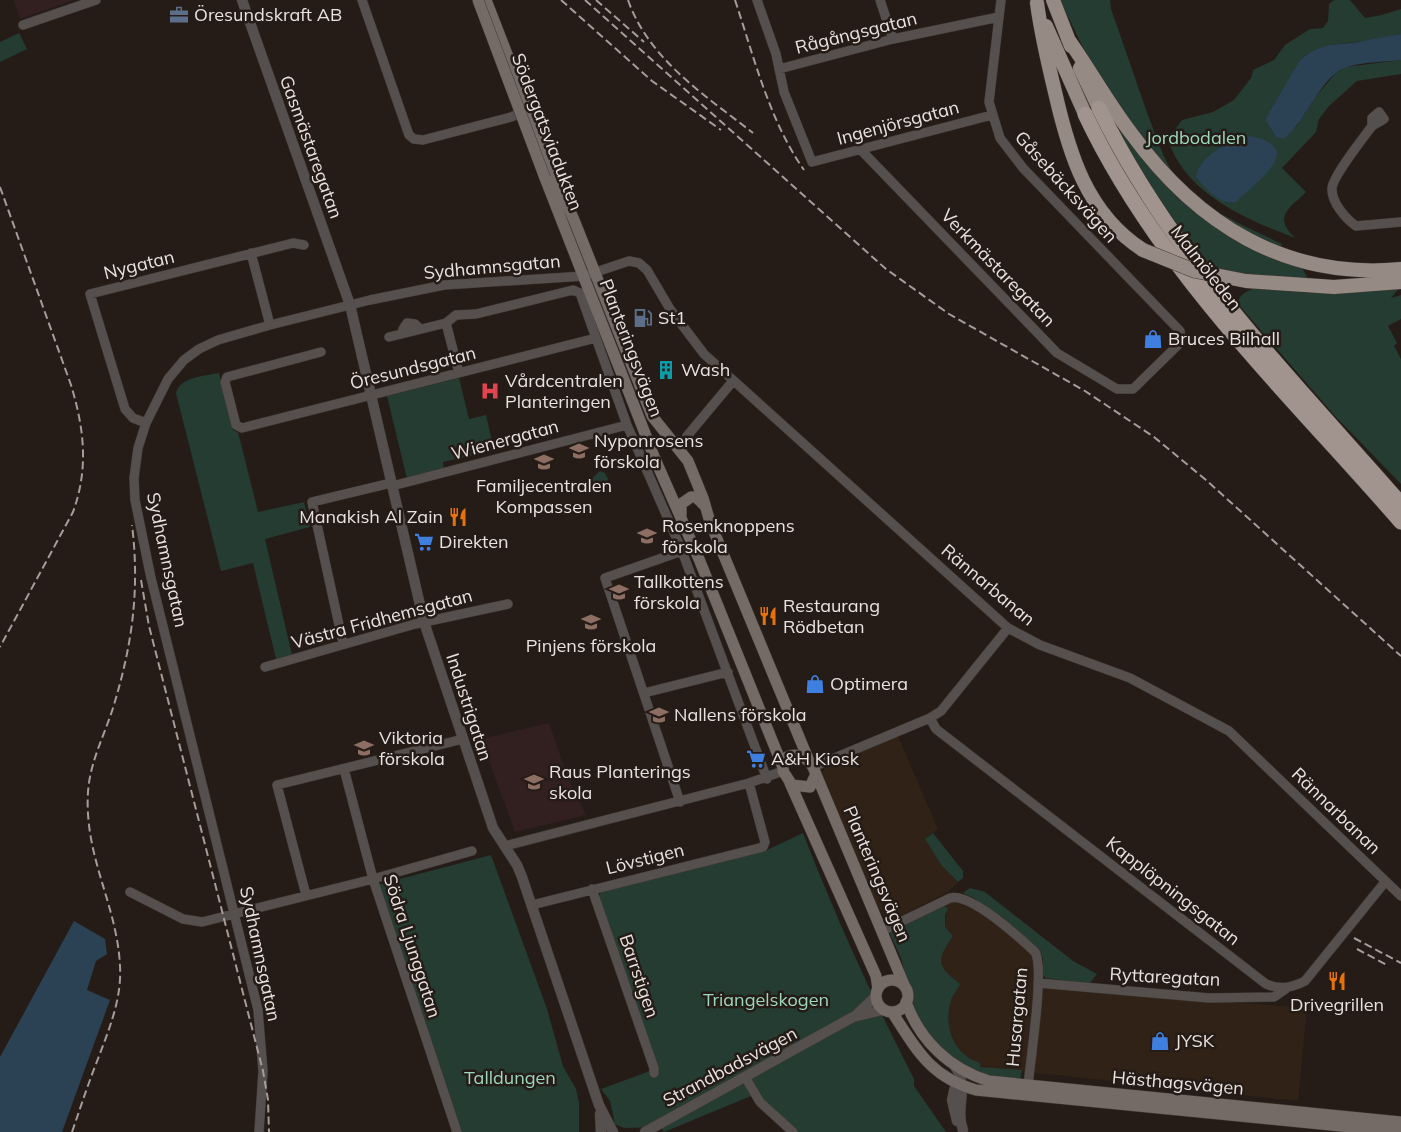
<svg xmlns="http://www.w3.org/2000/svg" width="1401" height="1132" font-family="Mulish,sans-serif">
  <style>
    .commercial { fill: #302216 }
    .education { fill: #321f20 }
    .green { fill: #243c31 }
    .water { fill: #2b4154 }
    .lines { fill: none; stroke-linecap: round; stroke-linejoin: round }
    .minor-casing { stroke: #403833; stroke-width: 10 }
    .tertiary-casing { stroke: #403833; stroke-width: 11 }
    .secondary-casing { stroke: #403833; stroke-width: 12 }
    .trunk-casing { stroke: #403833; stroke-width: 15 }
    .motorway-casing { stroke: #403833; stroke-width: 16 }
    .minor { stroke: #55504d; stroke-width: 9 }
    .tertiary { stroke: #55504d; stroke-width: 10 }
    .secondary { stroke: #746b67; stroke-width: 11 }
    .trunk { stroke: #968a85; stroke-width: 14 }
    .motorway { stroke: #a1948e; stroke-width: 15 }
    .rail { stroke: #a59d9a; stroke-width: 2; stroke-dasharray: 8 4; stroke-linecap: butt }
    .secondary-bridge-casing { stroke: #403833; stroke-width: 12; stroke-linecap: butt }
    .trunk-bridge-casing { stroke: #403833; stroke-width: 15; stroke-linecap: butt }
    .secondary-bridge { stroke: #746b67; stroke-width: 11 }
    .trunk-bridge { stroke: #968a85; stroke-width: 14 }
    .labels { text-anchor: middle; stroke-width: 5; stroke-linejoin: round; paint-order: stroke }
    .poi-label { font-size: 18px; fill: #e9e2df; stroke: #251c17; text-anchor: start }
    .street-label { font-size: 18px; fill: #e9e2df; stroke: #251c17 }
    .park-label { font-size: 18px; fill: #9cd8bc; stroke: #251c17 }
  </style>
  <rect width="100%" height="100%" fill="#251c17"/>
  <path class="commercial" d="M898 736 938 829 925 839 942 866 958 882 948 892 895 919 883 915 881 910 878 911 822 773 827 765Z
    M954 901 969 903 1032 953 1035 970 1034 987 1307 1008 1298 1101 980 1067 960 1052 948 1028 950 1002 960 984 943 971 940 959 941 954 953 936 945 927 947 910 944 905Z"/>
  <path class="education" d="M13 0H74L20 19Z
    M549 723 567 775 586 815 515 832 482 742 485 738Z"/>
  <path class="green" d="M1060 0H1110L1111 9C1124 45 1136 82 1149 118 1158 140 1164 164 1181 183 1206 211 1248 227 1282 244L1280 249 1265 244 1197 202 1143 140 1089 60Z
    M1334 0H1350L1365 18 1382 15 1401 9V34C1386 37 1370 41 1355 42 1335 44 1315 46 1300 60L1267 123 1276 137 1296 127 1317 95 1335 74 1345 67 1401 60V74L1357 81 1329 106 1319 119 1316 132 1282 168 1306 192C1288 210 1273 216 1295 238 1245 219 1184 193 1168 139L1182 120 1213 112 1234 100 1251 78 1253 70 1274 60 1285 45 1310 29 1323 28 1328 21 1329 4Z
    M19 33 27 49 0 62V42Z
    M1111 119 1176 192 1301 266 1310 282 1255 278 1208 268 1142 174Z
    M1400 287 1391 298 1401 295V319L1388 326 1397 343 1394 346 1401 359V484L1334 415 1238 304C1238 295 1247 291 1255 288L1309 293Z
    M219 373 233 430 238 432 258 512 304 502 310 527 265 539 292 655 276 659 253 563 221 571 176 393C180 377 204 376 219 373Z
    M459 378 469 419 486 415 494 450 443 462 444 470 407 479 387 396Z
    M600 471 605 473 608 479 607 491 590 486 593 477Z
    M803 833C836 918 873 999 914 1079V1086L946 1132H788L755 1103 751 1096 664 1132 661 1127 624 1128 615 1124 610 1101 601 1089 658 1068 599 897 601 891 767 850Z
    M933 833 963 871V878L958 882 942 866 925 839Z
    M491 855 547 1009 563 1066 576 1089 579 1103V1132H461L377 885Z
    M970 888 985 892 1073 961 1097 974 1089 984 1046 978 1043 975V959L1040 950 974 898 963 893Z
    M944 905 948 909 945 915V927L953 936C936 961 936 965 960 984 958 990 952 995 951 1001 943 1027 954 1055 980 1063V1067L1022 1070 1020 1080 991 1077 968 1069 936 1044 916 1014 901 958 889 932Z"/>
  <path class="water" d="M1401 34V60C1383 62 1364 62 1347 67 1321 75 1306 122 1284 139L1276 137 1267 123 1266 118 1300 60C1319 43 1336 45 1358 42 1373 39 1387 36 1401 34Z
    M1244 136C1257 136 1286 143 1274 163 1266 177 1248 190 1236 202 1219 205 1206 189 1196 177 1199 157 1226 143 1244 136Z
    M74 921 105 939 107 954 96 961 87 990 110 1000 62 1132H0V1057Z"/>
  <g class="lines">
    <g class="minor-casing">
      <path id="minor" d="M362 0 409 135 414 139 423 140 511 117 516 115 521 106
        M757 0 776 54 784 92 812 162 992 115
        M880 0 893 39
        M23 25 96 0
        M779 69 893 39 999 17
        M1372 126 1384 119 1379 112 1372 118V126C1364 137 1333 176 1332 188 1331 202 1346 219 1356 226L1401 222
        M861 150 1057 353 1117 389H1133L1178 345 1181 339 1180 331 1023 168 1000 138 989 102 1001 0
        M251 253 270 325
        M446 323 459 373
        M405 333 403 329 407 323 415 324 420 329
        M389 337 446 323 456 315 476 314 573 290 580 293 627 425 682 551 767 779
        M321 352 227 377 225 382 236 425 242 428 596 338
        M146 423 133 418 125 409 90 294 293 243 304 245
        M681 452 687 436 733 381
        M392 486 627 425
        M343 643 312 502 391 483
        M265 667 415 624 508 604
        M644 693 728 672
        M930 718 936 729 1266 984C1280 990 1291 988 1305 981L1385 882
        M813 767 930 718 941 711 1008 628
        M344 769 373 879 457 1132
        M680 802 605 578 682 551
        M505 846 749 783 783 771
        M592 889 654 1068V1073
        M130 892 183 919 202 922 373 879 472 851
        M306 895 277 785 463 739
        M532 905 763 847 765 842 749 783
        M882 931 950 898C970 892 1019 937 1035 952 1045 968 1030 1062 1028 1086
        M1038 983 1209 998 1274 997 1287 988
        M745 1077 760 1102 793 1132
        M259 1132 263 1071 258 1010 151 578 135 500 134 478 138 448 146 423 168 379 184 360 199 349 218 340 270 325 370 300 444 285 584 276 629 261 639 263 647 270 670 309 704 354 1008 628 1040 645 1130 678 1229 731 1401 896"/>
    </g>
    <g class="tertiary-casing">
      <path id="tertiary" d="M242 0 350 305 424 622 493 828 517 865 522 877 599 1105 613 1132
        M854 1017 876 996
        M954 1065C971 1088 954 1106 963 1130
        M956 1083 952 1100 957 1121
        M600 1114 601 1132
        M645 1132 853 1017 883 1010"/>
    </g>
    <g class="secondary-casing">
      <path id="secondary" d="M486 0 554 175 574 220 652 416 688 461 703 498 710 522 809 761
        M545 178 655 459 699 559 782 765
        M681 516V504L691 497H696L705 506
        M815 776 810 787 792 785 783 771 784 759C794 751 807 757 813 767L905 987
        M790 783 876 976 878 989
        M876 996a16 16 0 1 1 32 0a16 16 0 1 1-32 0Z
        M906 1002C920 1041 950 1069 989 1081L1401 1122
        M892 1012C916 1049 930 1077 976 1090L1401 1132"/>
    </g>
    <g class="trunk-casing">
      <path id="trunk" d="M1053 0 1071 46
        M1037 3C1041 33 1048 63 1055 92 1069 154 1087 214 1143 250
        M1046 26 1085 114
        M1068 39C1090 70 1108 103 1131 133 1197 224 1286 280 1401 269
        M1080 68 1099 108
        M1246 281 1334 287 1401 282"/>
    </g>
    <g class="motorway-casing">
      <path id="motorway" d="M1099 108C1172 259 1292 379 1401 504
        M1085 114C1159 271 1289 393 1401 522"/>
    </g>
    <use href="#minor" class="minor"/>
    <use href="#tertiary" class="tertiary"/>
    <use href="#secondary" class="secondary"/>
    <use href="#trunk" class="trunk"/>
    <use href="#motorway" class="motorway"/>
    <path class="rail" d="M561 0 652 81 721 130
      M585 0 886 269 949 314 1085 391 1154 437 1206 480 1401 656
      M596 0 644 42
      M628 0C649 60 706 96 753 133
      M735 0C754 57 769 120 804 170
      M0 187 71 385C84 428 89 468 73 512L0 647
      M141 580 149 626 263 1071 268 1100 269 1132
      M1354 938 1401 963
      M1357 949 1387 965
      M72 1132C80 1109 87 1087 96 1064 108 1032 122 1000 120 966 117 904 84 857 88 792 90 762 104 736 113 708 132 646 140 591 132 525"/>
    <g class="secondary-bridge-casing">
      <path id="secondary-bridge" d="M478 0 545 178"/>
    </g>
    <g class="trunk-bridge-casing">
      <path id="trunk-bridge" d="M1143 250 1195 271 1246 281"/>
    </g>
    <use href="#secondary-bridge" class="secondary-bridge"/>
    <use href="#trunk-bridge" class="trunk-bridge"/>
  </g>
  <defs>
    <g id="office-bare" transform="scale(1.5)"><path d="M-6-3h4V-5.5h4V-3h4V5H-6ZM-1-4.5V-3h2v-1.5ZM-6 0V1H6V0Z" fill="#5c6f8a" stroke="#251c17" stroke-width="2.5" paint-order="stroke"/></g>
    <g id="fuel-bare" transform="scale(1.5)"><path d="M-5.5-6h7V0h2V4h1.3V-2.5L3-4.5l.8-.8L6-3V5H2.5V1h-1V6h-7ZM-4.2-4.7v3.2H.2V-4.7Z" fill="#5c6f8a" stroke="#251c17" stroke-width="2.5" paint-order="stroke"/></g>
    <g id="shop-bare" transform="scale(1.5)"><path d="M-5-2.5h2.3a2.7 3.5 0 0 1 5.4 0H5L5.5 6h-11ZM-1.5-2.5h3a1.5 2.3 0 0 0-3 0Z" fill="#3f7fe0" stroke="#251c17" stroke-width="2.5" paint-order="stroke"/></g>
    <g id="building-bare" transform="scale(1.5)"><path d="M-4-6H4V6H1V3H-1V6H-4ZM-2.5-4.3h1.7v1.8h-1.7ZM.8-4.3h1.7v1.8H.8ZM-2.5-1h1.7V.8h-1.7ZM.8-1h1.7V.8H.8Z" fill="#0f9aa8" stroke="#251c17" stroke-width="2.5" paint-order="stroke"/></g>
    <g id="hospital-bare" transform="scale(1.5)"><path d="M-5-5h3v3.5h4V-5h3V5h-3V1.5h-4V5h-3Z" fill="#e0444e" stroke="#251c17" stroke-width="2.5" paint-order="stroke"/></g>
    <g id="school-bare" transform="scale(1.5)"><path d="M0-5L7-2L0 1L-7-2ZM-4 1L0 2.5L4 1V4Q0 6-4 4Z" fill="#8d6e63" stroke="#251c17" stroke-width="2.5" paint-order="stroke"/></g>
    <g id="restaurant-bare" transform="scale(1.5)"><path d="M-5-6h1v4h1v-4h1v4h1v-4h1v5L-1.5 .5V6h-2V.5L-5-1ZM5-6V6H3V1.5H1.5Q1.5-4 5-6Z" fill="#e8710a" stroke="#251c17" stroke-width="2.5" paint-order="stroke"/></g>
    <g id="supermarket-bare" transform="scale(1.5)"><path d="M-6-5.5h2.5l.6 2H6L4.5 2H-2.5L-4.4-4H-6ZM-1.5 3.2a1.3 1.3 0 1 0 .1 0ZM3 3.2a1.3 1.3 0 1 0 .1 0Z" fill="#3f7fe0" stroke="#251c17" stroke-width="2.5" paint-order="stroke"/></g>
  </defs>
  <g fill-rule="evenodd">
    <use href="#office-bare" x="179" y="15"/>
    <use href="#fuel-bare" x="643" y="318"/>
    <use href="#shop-bare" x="1153" y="339"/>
    <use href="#building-bare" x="666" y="370"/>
    <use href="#hospital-bare" x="490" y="391"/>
    <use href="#school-bare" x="579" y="451"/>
    <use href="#school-bare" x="544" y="462"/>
    <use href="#restaurant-bare" x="458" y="517"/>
    <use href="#school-bare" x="647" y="536"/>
    <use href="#supermarket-bare" x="424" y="542"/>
    <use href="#school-bare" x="619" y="592"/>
    <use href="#restaurant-bare" x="768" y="616"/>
    <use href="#school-bare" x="591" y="622"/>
    <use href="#shop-bare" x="815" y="684"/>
    <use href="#school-bare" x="659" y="715"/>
    <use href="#school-bare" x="364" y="748"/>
    <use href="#supermarket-bare" x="756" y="759"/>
    <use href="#school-bare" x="534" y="782"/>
    <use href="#restaurant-bare" x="1337" y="981"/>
    <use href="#shop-bare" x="1160" y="1041"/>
  </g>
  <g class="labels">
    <g class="poi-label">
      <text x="194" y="21">Öresundskraft AB</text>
      <text x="658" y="324">St1</text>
      <text x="1168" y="345">Bruces Bilhall</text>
      <text x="681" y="376">Wash</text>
      <text x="505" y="387">Vårdcentralen<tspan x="505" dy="21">Planteringen</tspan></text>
      <text x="594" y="447">Nyponrosens<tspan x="594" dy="21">förskola</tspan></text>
      <text x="544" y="492" text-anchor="middle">Familjecentralen<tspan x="544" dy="21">Kompassen</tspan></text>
      <text x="443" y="523" text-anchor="end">Manakish Al Zain</text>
      <text x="662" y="532">Rosenknoppens<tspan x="662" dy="21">förskola</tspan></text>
      <text x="439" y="548">Direkten</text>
      <text x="634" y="588">Tallkottens<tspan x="634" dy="21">förskola</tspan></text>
      <text x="783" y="612">Restaurang<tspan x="783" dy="21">Rödbetan</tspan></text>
      <text x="591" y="652" text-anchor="middle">Pinjens förskola</text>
      <text x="830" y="690">Optimera</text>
      <text x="674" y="721">Nallens förskola</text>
      <text x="379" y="744">Viktoria<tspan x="379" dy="21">förskola</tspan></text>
      <text x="771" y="765">A&amp;H Kiosk</text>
      <text x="549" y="778">Raus Planterings<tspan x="549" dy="21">skola</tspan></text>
      <text x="1337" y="1011" text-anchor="middle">Drivegrillen</text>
      <text x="1175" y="1047">JYSK</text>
    </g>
    <g class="street-label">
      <text transform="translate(856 33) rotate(-14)" y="6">Rågångsgatan</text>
      <text transform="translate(898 123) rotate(-15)" y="6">Ingenjörsgatan</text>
      <text transform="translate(547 132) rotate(69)" y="6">Södergatsviadukten</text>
      <text transform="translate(311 147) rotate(70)" y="6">Gasmästaregatan</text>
      <text transform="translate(1066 187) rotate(48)" y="6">Gåsebäcksvägen</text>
      <text transform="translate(139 265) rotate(-14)" y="6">Nygatan</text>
      <text transform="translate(492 267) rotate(-5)" y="6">Sydhamnsgatan</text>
      <text transform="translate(998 268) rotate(46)" y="6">Verkmästaregatan</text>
      <text transform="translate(1206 268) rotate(52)" y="6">Malmöleden</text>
      <text transform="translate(631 348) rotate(69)" y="6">Planteringsvägen</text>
      <text transform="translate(413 368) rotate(-14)" y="6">Öresundsgatan</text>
      <text transform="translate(505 440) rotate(-15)" y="6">Wienergatan</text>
      <text transform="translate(167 560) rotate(78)" y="6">Sydhamnsgatan</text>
      <text transform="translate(988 585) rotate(40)" y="6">Rännarbanan</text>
      <text transform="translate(382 619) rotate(-15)" y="6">Västra Fridhemsgatan</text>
      <text transform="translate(469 707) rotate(72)" y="6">Industrigatan</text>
      <text transform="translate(1336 811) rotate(44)" y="6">Rännarbanan</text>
      <text transform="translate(645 859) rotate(-14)" y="6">Lövstigen</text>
      <text transform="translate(877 874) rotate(67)" y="6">Planteringsvägen</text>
      <text transform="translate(1173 891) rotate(38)" y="6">Kapplöpningsgatan</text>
      <text transform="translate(412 946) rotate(72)" y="6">Södra Ljunggatan</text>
      <text transform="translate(260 954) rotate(78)" y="6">Sydhamnsgatan</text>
      <text transform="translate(639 976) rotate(71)" y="6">Barrstigen</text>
      <text transform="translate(1165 977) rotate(3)" y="6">Ryttaregatan</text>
      <text transform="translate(1017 1017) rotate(-85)" y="6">Husargatan</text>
      <text transform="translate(730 1067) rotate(-28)" y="6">Strandbadsvägen</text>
      <text transform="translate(1178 1083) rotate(5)" y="6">Hästhagsvägen</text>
    </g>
    <g class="park-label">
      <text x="1196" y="144">Jordbodalen</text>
      <text x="766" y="1006">Triangelskogen</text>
      <text x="510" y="1084">Talldungen</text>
    </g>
  </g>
</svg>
